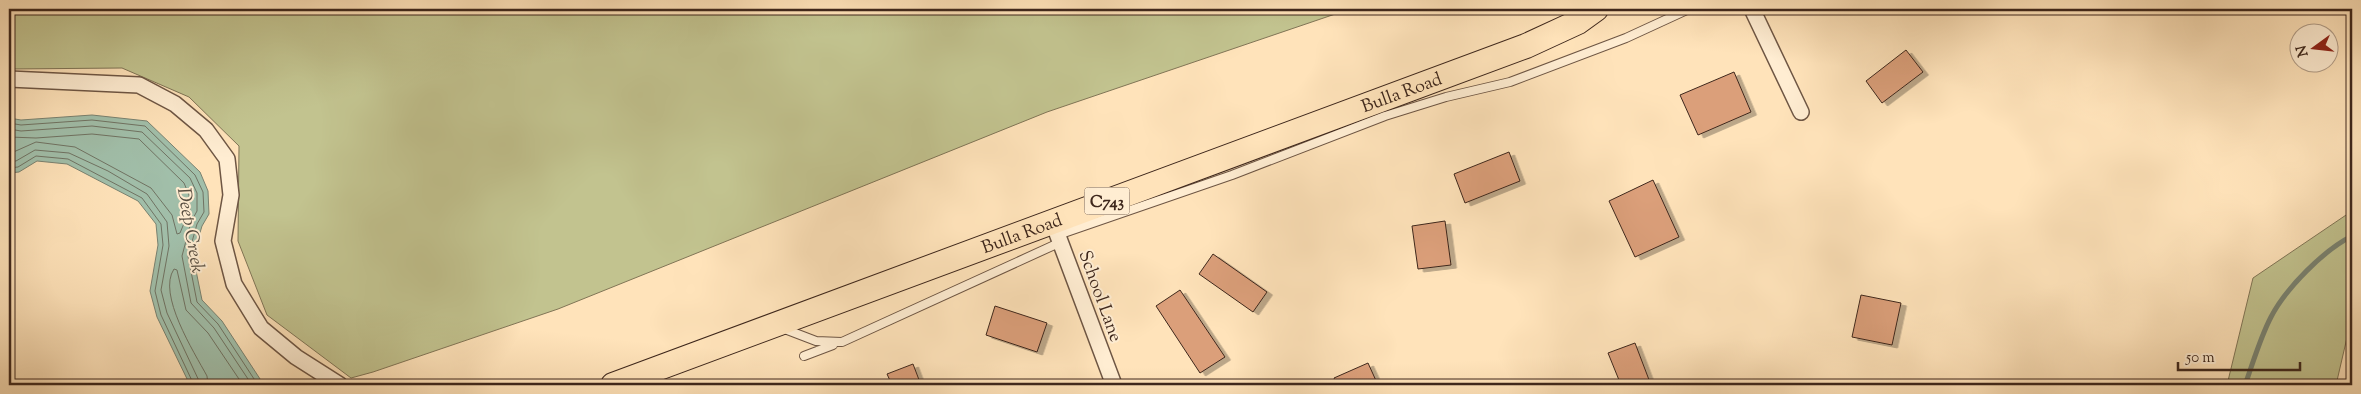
<svg xmlns="http://www.w3.org/2000/svg" width="2361" height="394" font-family="'Sorts Mill Goudy',serif">
  <style>
    .green { fill: #c2c38f; stroke: #807556 }
    .water { fill: #a1bfaa; stroke: #798271 }
    .lines { fill: none; stroke-linecap: round; stroke-linejoin: round }
    .shore { stroke: #707363; stroke-width: 1 }
    .stream { stroke: #798271; stroke-width: 5 }
    .building { fill: #db9f7a; stroke: #3e271c; filter: url(#shadow) }
    .lane-casing { stroke: #6e5644; stroke-width: 10 }
    .street-casing { stroke: #6e5644; stroke-width: 18 }
    .primary-casing { stroke: #3e271c; stroke-width: 26 }
    .lane { stroke: #ffedd2; stroke-width: 8 }
    .street { stroke: #ffedd2; stroke-width: 15 }
    .primary { stroke: #ffe3ba; stroke-width: 24 }
    .labels { text-anchor: middle; stroke-width: 4; stroke-linejoin: round; paint-order: stroke }
    .shield { fill: #ffedd2; stroke: #786253; stroke-width: 1 }
    .shield-label { font-size: 16px; font-weight: bold; fill: #3e271c }
    .street-label { font-size: 18px; fill: #3e271c; stroke: #ffedd2 }
    .water-label { font-size: 19px; font-style: italic; fill: #574d40; stroke: #ffedd2 }
  </style>
  <defs>
    <filter id="shadow"><feDropShadow dx="5.5" dy="3" stdDeviation="0" flood-color="#0004"/></filter>
  </defs>
  <rect width="100%" height="100%" fill="#ffe3ba"/>
  <filter id="stains"><feTurbulence type="fractalNoise" baseFrequency=".004" numOctaves="4"/><feColorMatrix values="0 0 0 0 .2 0 0 0 0 .09 0 0 0 0 .02 0 0 0 .5 -.17"/></filter>
  <radialGradient id="worn" r=".72"><stop offset=".6" stop-color="#630" stop-opacity="0"/><stop offset="1" stop-color="#630" stop-opacity=".3"/></radialGradient>
  <path class="green" d="M9 9H1350L1047 112 558 309 373 372 351 378 267 315 238 241 239 146 189 97 122 68 9 69Z
    M2352 211V316L2336 385H2227L2253 278Z"/>
  <path class="water" d="M92 115 147 121 200 172 208 191 209 214 202 226 193 256 202 300 222 321 264 385H190L157 317 150 291 158 245 156 224 138 201 67 164 37 161 19 172 9 173V118L21 120Z"/>
  <g class="lines">
    <path class="shore" d="M9 123 21 125 92 120 145 126 195 175 203 192 204 212 197 224 188 256 197 302 218 324 258 385
      M9 129 21 131 92 126 142 132 190 178 197 193V211L191 222 182 256 191 303 214 328 252 385
      M9 137 36 138 92 134 139 139 184 183 189 195 190 209 180 233 177 234 172 215 151 188 75 147 36 142 9 154
      M9 161H16L35 150 69 153 108 171 147 194 167 222 169 246 161 290 167 313 201 385
      M9 168 18 167 36 156 68 159 142 198 161 224 163 245 155 291 161 315 194 385
      M208 385 207 376C194 352 157 294 174 269L177 270 186 310 208 333 243 385"/>
    <path class="stream" d="M2245 385C2253 363 2260 338 2271 317 2286 288 2324 250 2352 236"/>
  </g>
  <path class="building" d="M1906 50 1923 72 1882 103 1866 81Z
    M1734 72 1751 112 1698 135 1680 95Z
    M1509 152 1520 181 1465 203 1454 174Z
    M1653 180 1679 237 1635 257 1609 201Z
    M1445 221 1451 265 1418 269 1412 226Z
    M1213 254 1267 292 1253 312 1199 274Z
    M1180 290 1225 357 1200 373 1156 306Z
    M1861 295 1901 303 1892 345 1852 337Z
    M995 306 1047 323 1037 352 986 335Z
    M1635 343 1651 385H1621L1608 353Z
    M1368 363 1378 385H1337L1334 378Z
    M913 364 921 385H892L887 374Z"/>
  <g class="lines">
    <g class="lane-casing">
      <path id="lane" d="M1058 235 1232 175 1385 116 1446 97 1510 82 1626 38 1689 9
        M782 328 816 341 842 342 1061 242
        M804 356 833 345"/>
    </g>
    <g class="street-casing">
      <path id="street" d="M1752 9 1801 112
        M9 79 139 85 175 104 206 130 227 159 231 195 223 241 234 284 261 328 296 357 340 385
        M1052 220 1114 385"/>
    </g>
    <g class="primary-casing">
      <g id="primary">
        <path id="s1" d="M613 385 1526 46 1578 22 1596 9"/>
      </g>
    </g>
    <use href="#lane" class="lane"/>
    <use href="#street" class="street"/>
    <use href="#primary" class="primary"/>
  </g>
  <g class="labels">
    <rect class="shield" x="1084.5" y="187.5" width="45" height="27" rx="4"/>
    <g class="shield-label">
      <text x="1107" y="207">C743</text>
    </g>
    <g class="street-label">
      <text dy="6" stroke="none"><textPath href="#s1" startOffset="841">Bulla Road</textPath></text>
      <text dy="6" stroke="none"><textPath href="#s1" startOffset="436">Bulla Road</textPath></text>
      <text transform="translate(1101 296) rotate(70)" y="6">School Lane</text>
    </g>
    <g class="water-label">
      <text transform="translate(192 230) rotate(80)" y="7">Deep Creek</text>
    </g>
  </g>
  <rect width="2361" height="394" fill="none" stroke="#ffe3ba" stroke-width="30"/>
  <rect x="10" y="10" width="2341" height="374" fill="none" stroke="#3e271c" stroke-width="2.5"/>
  <rect x="15" y="15" width="2331" height="364" fill="none" stroke="#3e271c"/>
  <g transform="translate(2314 48) rotate(255)"><circle r="24" fill="#ffedd2" stroke="#b29e89"/>
  <path d="M0-4L9 19L0 12L-9 19Z" fill="#8f2418"/>
  <text y="-8" font-size="14" font-weight="bold" text-anchor="middle" fill="#3e271c">N</text>
  </g>
  <path d="M2178 362v8h122v-8" fill="none" stroke="#3e271c" stroke-width="2.5"/>
  <text x="2186" y="362" font-size="15" fill="#3e271c" stroke="#ffedd2" stroke-width="4" paint-order="stroke">50 m</text>
  <rect width="100%" height="100%" filter="url(#stains)"/>
  <rect width="100%" height="100%" fill="url(#worn)"/>
</svg>
